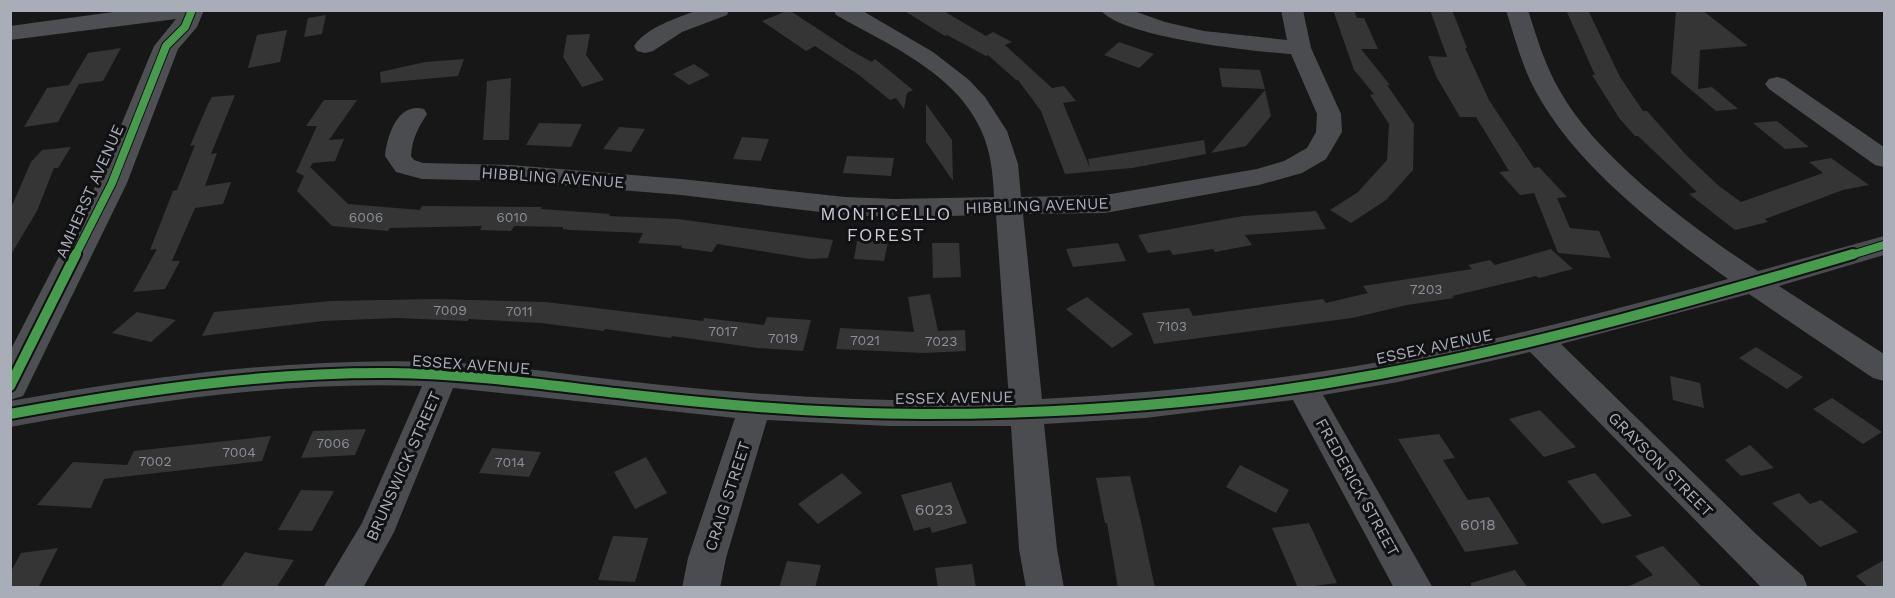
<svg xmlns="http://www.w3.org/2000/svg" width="1895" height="598" font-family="'Work Sans',sans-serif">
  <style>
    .building { fill: #353536 }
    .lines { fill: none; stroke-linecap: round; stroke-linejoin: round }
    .minor { fill: #4b4c50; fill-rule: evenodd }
    .major { fill: #4d4f52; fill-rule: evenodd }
    .cycleway-far1-casing { stroke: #111113; stroke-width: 10 }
    .cycleway-casing { stroke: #111113; stroke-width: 14 }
    .cycleway-far1 { stroke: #469c4c; stroke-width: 8 }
    .cycleway { stroke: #469c4c; stroke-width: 10 }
    .labels { text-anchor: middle; stroke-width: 6; stroke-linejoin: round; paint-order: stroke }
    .number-label { font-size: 14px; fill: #8b8f98 }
    .street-label { font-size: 16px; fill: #a8adb8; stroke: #111113 }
    .near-number-label { font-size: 16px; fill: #8b8f98 }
    .neighbourhood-label { font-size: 18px; letter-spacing: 1.5px; fill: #c9ccd4; stroke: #111113 }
  </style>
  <rect width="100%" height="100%" fill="#171717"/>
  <path class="building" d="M789 10 850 50 872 62 875 59 913 90 907 93 904 109 896 98 890 100 859 75 815 46 806 51 762 21Z
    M903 10H942L986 36 993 32 1012 42 1005 45 1052 88 1064 86 1076 101 1063 103 1090 168 1088 159 1204 140 1206 154 1132 168 1065 174 1041 111 1018 80H1016L988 55 986 56 947 35 945 36Z
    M1333 10H1354L1357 18H1364L1378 49H1361L1390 85H1387L1414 124 1413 170 1386 200 1351 223 1330 210 1358 192 1387 160 1389 124 1370 95 1374 94 1354 70Z
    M1430 10H1452L1467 48H1465L1489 100 1534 168 1539 167 1567 197 1557 198 1570 228 1599 231 1611 258 1558 253 1534 193 1520 195 1499 172 1509 171 1476 117H1460L1437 78 1428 56 1447 57Z
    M1566 10H1588L1620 77 1643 111H1647L1687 156 1719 186 1741 202 1823 173 1809 162 1831 158 1869 185 1843 190 1765 219 1768 222 1735 230 1689 194 1697 192 1638 136H1635L1619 118 1592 75H1595Z
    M1676 10H1702L1748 46 1700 50 1698 89 1712 87 1738 109 1716 111 1671 73Z
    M326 15 322 34 304 37 308 18Z
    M287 30 280 62 248 68 257 35Z
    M590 34 586 55 604 80 582 87 563 57 567 35Z
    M1119 42 1154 54 1139 68 1104 55Z
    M121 48 103 81 79 84 58 122 24 127 47 88 69 85 88 53Z
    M464 59 458 76 381 83 380 72 425 62Z
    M694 64 710 75 689 85 673 74Z
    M1219 68 1260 70 1265 89 1222 87Z
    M511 78 509 140H483L487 81Z
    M1265 90 1271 116 1246 146 1211 153Z
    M235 95 211 154 217 153 205 186 231 182 223 204 195 208 172 261H180L165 289 133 292 157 249 150 250 173 191 177 190 195 145 190 146 208 104 212 97Z
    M324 100H357L329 140 344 139 335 161 313 163 310 167 348 204 420 210 422 206 542 207 541 209 610 214 609 216 678 219 833 240 828 258 810 259 717 244 712 252 681 248 682 246 638 243 643 233 570 230 563 229V227L514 226 511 231 480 230 482 226 390 228 388 231 332 226 297 191 304 176 296 172 317 126H306Z
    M926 104 952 140 953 181 926 142Z
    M1777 121 1809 147 1785 149 1753 123Z
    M539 123 582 124 571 147 526 145Z
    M619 127 645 129 631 152 603 149Z
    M742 137 769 139 761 161 733 159Z
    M71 147 58 168H54L37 211 10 256V210L31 162 42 150Z
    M847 156 894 158 891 176 843 173Z
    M1316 211 1326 229 1245 235 1252 245 1215 252 1213 249 1173 255 1170 250 1148 253 1138 235 1243 216Z
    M857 241 888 242 884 261 854 259Z
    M932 243H959L961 277 933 278Z
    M1118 243 1126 261 1073 267 1066 249Z
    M1551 249 1573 269 1539 278 1536 276 1452 296 1454 298 1407 305 1352 318 1154 344 1142 313 1189 308 1193 316 1323 299 1326 303 1368 293 1363 286 1472 269 1468 265 1490 260 1495 265Z
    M930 294 938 331 965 330 966 351 923 353 836 349 840 328 914 332 908 297Z
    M1087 297 1133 334 1112 348 1066 309Z
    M433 299 546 302 703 321 704 318 764 325 767 317 811 320 803 351 757 348 672 336 671 338 605 329 604 331 541 323 469 319 468 321 397 318 323 321 202 336 214 312 331 301Z
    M137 312 176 320 151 342 112 333Z
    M1756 347 1803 377 1787 389 1739 358Z
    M1670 376 1700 383 1704 408 1673 400Z
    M1832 398 1882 432 1863 444 1813 409Z
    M1540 410 1576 447 1544 457 1509 419Z
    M366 429 355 455 301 458 313 431Z
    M1439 434 1455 458 1443 460 1468 500 1489 497 1519 544 1465 552 1398 439Z
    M271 436 262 461 104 479 91 508 37 505 73 462 127 465 134 451Z
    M1750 445 1774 468 1741 476 1725 460Z
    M492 448 541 452 529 477 479 473Z
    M646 457 667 493 635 509 614 472Z
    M1240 465 1289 490 1276 513 1226 487Z
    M842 473 862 493 818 524 798 504Z
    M1595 473 1632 516 1602 524 1567 481Z
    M1130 476 1141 522 1155 588H1118L1107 523H1105L1096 478Z
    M951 482 967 523 932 533 930 527 914 531 901 495Z
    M301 490 334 491 312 531 278 530Z
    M1799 493 1810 504 1821 500 1858 532 1820 547 1772 503Z
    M1309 523 1337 583 1298 588 1272 528Z
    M613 536 648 538 635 582 598 580Z
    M1663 546 1703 588H1625L1653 575 1635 556Z
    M58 548 38 588H10V573L21 553Z
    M245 552 253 554 294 560 276 588H220Z
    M1884 560V588H1869L1856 576Z
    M787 561 821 565 815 588H779Z
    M972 564 976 588H938L935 568Z
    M1515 570 1528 588H1471V583Z"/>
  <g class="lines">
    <path class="minor" d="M698 10H729L727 15 682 32 653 51 645 53 637 51 634 46C647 27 677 18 698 10Z
      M834 10H861L933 52 969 80 985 97 1007 131 1018 164 1021 197 1105 195 1257 169 1284 161 1307 148 1316 132 1317 114 1291 54C1257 52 1119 37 1101 10H1131L1165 22 1204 31 1287 40 1281 10H1303L1311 48 1341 114 1342 132 1326 159 1302 173 1259 185 1105 213 1023 214 1042 399C1155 393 1268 382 1379 362 1497 341 1613 310 1728 279 1660 230 1577 167 1536 92 1522 67 1515 38 1506 10H1528C1537 38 1545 66 1560 91 1597 158 1694 229 1758 271L1884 236V255L1779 286 1884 354V381L1873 378 1749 294 1561 344 1757 535 1803 576 1808 588H1762L1530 352 1398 382 1323 395 1433 588H1394L1293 400 1145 418 1044 424 1057 549 1064 588H1026L1019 549 1011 426H889L767 420 726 558 720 588H682L688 558 735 418 453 388 394 532 363 588H323L362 523 422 386C283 381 146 402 10 427V401C153 376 296 357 441 362 515 365 588 378 662 385 777 397 893 403 1009 400L996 215 895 217 845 215 681 195 511 181 422 179 396 172 385 156C387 135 398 102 424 109L427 114C418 128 412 139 411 156L414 160 423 163 511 165 681 179 845 197 895 199 994 197C993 174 991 152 981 130 956 73 887 44 836 15Z
      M1777 77 1785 79 1884 147V167L1875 165 1769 89 1765 84 1769 79Z"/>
    <path class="major" d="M128 10H204L197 27 178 49 127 183 28 386 23 396 10 400V351L97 183 154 46 176 19 10 40V26Z"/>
    <g class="cycleway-far1-casing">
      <path id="cycleway-far1" d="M75 256 112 183 166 46 185 27 192 10
        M1848 256 1884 245"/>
    </g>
    <g class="cycleway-casing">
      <path id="cycleway" d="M10 386 76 254
        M10 414C136 391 263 372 391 373 473 374 553 386 634 395 730 406 827 414 924 414 1076 414 1230 402 1380 374 1540 344 1697 300 1853 254"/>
    </g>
    <use href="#cycleway-far1" class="cycleway-far1"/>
    <use href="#cycleway" class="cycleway"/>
  </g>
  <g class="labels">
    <g class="number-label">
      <text x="366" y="222">6006</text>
      <text x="512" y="222">6010</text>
      <text x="1426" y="294">7203</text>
      <text x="450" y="315">7009</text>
      <text x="519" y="316">7011</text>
      <text x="1172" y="331">7103</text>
      <text x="723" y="336">7017</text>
      <text x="783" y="343">7019</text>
      <text x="865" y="345">7021</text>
      <text x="941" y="346">7023</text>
      <text x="333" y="448">7006</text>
      <text x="239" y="457">7004</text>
      <text x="155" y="466">7002</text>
      <text x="510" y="467">7014</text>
    </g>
    <g class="street-label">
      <text transform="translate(553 177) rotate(4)" y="6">HIBBLING AVENUE</text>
      <text transform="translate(89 191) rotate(-66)" y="6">AMHERST AVENUE</text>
      <text transform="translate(1037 205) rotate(-2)" y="6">HIBBLING AVENUE</text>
      <text transform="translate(1434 346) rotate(-12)" y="6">ESSEX AVENUE</text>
      <text transform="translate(471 364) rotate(4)" y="6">ESSEX AVENUE</text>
      <text transform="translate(954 397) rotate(-1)" y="6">ESSEX AVENUE</text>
      <text transform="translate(1661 464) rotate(45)" y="6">GRAYSON STREET</text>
      <text transform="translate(403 466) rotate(-66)" y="6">BRUNSWICK STREET</text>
      <text transform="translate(1358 487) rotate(61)" y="6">FREDERICK STREET</text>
      <text transform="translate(727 496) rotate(-72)" y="6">CRAIG STREET</text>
    </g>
    <g class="near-number-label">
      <text x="934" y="515">6023</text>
      <text x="1478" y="530">6018</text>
    </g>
    <g class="neighbourhood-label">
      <text x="886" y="220">MONTICELLO<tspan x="886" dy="21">FOREST</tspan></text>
    </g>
  </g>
  <rect width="1895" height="598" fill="none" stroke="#a8adb8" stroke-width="24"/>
</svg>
